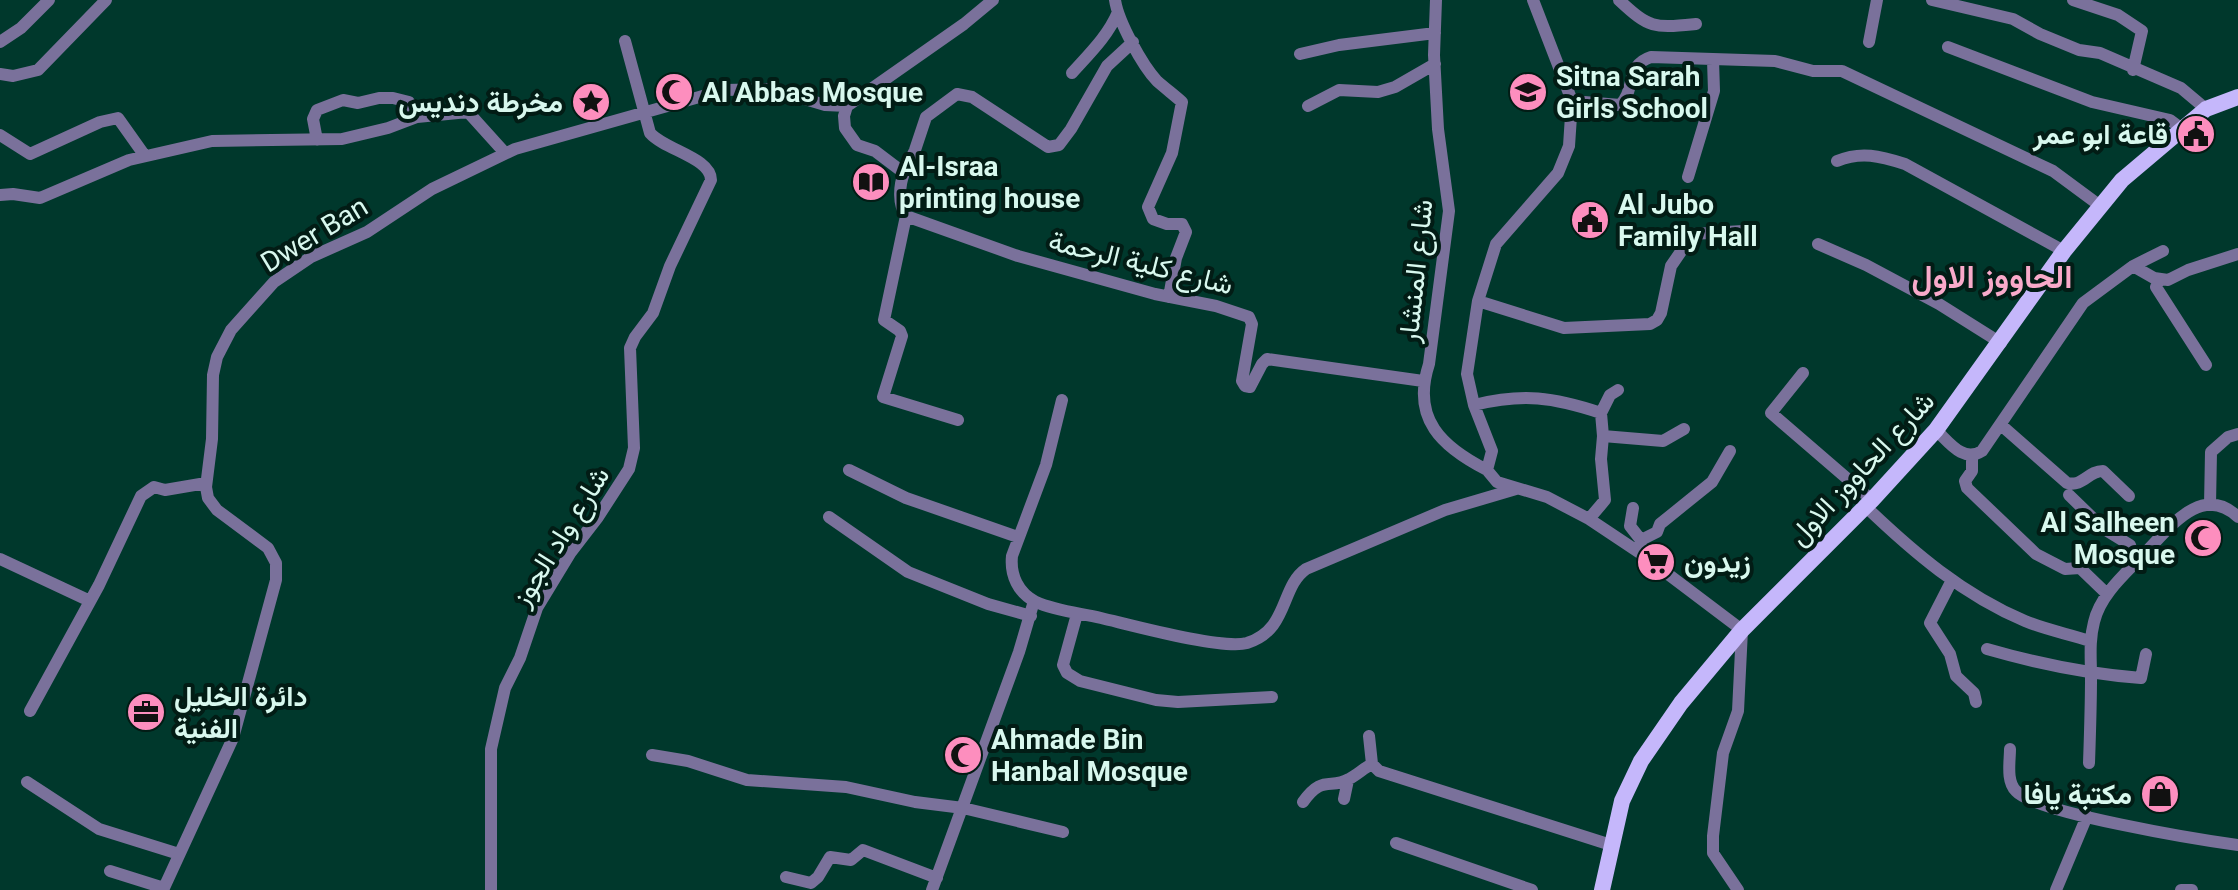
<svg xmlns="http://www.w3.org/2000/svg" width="2238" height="890" font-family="Roboto,Vazirmatn,sans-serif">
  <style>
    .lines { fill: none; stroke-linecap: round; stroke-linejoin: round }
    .minor { stroke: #7a719b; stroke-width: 12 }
    .major { stroke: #c5b7fb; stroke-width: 16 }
    .labels { text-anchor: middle; stroke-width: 8; stroke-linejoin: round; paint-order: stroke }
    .poi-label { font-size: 28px; font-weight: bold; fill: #d8f8ee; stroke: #021c15; text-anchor: start }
    .street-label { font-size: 28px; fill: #d8f8ee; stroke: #021c15 }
    .quarter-label { font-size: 32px; font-weight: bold; fill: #f9aaca; stroke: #021c15 }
  </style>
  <rect width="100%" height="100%" fill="#00382c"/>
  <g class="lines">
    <path class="minor" d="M1115 0C1118 21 1142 65 1157 81 1165 88 1174 95 1182 102L1172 153 1148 207 1153 219 1167 224H1182L1186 232 1176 258 1169 297
      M1436 0 1434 55 1438 129 1449 211 1429 364C1411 419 1442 447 1487 470
      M1533 0 1572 101 1569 146 1558 173 1496 244 1478 301 1467 374 1474 405 1492 451 1487 470 1497 482 1547 497 1589 519 1640 553 1742 630 1738 711 1723 753 1713 836V853L1738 890
      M1619 0C1650 29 1654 28 1696 24
      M1932 0 2013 19 2040 34 2079 50 2100 53 2181 88 2206 109
      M2073 0 2118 15 2142 31 2133 70
      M0 42 21 28 49 0
      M1869 42 1877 0
      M1948 47 2092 102 2170 120 2182 129
      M1300 54 1339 45 1435 33
      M1072 73C1089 54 1108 36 1118 12
      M0 74 13 76 38 70 106 0
      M1572 101 1620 105C1636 90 1625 65 1651 57L1775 61 1813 71H1842L2053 171 2099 205
      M847 106 844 116 845 128 857 145 875 151 904 173C899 186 898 204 906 216L1018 256 1155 294 1216 306 1249 317 1252 324 1242 381 1245 386 1250 387 1262 364 1267 359 1423 381
      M1308 106 1339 90 1378 92 1395 87 1435 64
      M0 135 30 154 100 122 118 118 145 156
      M317 140 313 119 317 110 343 100 358 103 379 98H393L409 102 417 117
      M1837 161C1861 151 1880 156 1905 164L2064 251
      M904 173 915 150 926 117 957 94 972 97 1048 147 1059 145 1071 129 1107 66 1133 42
      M1688 177 1714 91 1713 60
      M0 195 13 194 40 198 129 160 212 141 342 139 388 128 417 117 468 112 505 153
      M906 216 884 320 900 331 902 336 883 397 958 420
      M1818 244 1866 265 1939 304 2001 343
      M2133 266 2154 278 2168 280 2188 270 2238 254
      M2159 280 2156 287 2206 365
      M1478 301 1564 328 1650 324 1657 320 1661 313 1671 266 1693 234 1743 231
      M1803 373 1771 413 1872 500
      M1062 400 1046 465 1012 556C1010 575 1018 593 1036 602 1056 611 1080 613 1101 618 1131 625 1222 650 1247 643 1289 630 1280 587 1306 569L1445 510 1516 489
      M1474 405C1523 393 1553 397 1601 413L1603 436 1601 459 1605 500 1589 519
      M1601 413 1610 395 1618 390
      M2001 425 2067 483C2083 487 2088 471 2103 471L2129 496
      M1936 430C1949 442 1963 463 1982 451L2083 303 2133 266 2163 251
      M1603 436 1663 441 1684 429
      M1972 456V471L1965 481 1967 488 2036 554 2065 569 2080 568 2107 594
      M849 470 906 498 1018 537
      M2069 495 2104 529 2130 545 2135 564
      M2210 505 2211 452 2228 437 2238 434
      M1865 506C1913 552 1963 595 2025 621 2046 630 2069 634 2090 641
      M1633 508 1630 526 1641 540
      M829 517 908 572 988 604 1031 616
      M1640 553 1641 540 1657 532 1660 524 1712 482 1730 451
      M0 559 90 601
      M1951 582 1930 623 1950 654 1956 676 1974 693 1976 702
      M1077 614 1063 665 1067 673 1080 681 1156 700 1178 702 1272 697
      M1987 649C2039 664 2088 674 2141 678L2146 654
      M30 711 99 585 141 496 154 487 165 490 206 483
      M1369 736 1372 764
      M2010 749C2010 762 2006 781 2016 791 2035 813 2201 840 2238 845
      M652 755 688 761 747 780 846 787 915 802 963 808 1063 832
      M2089 763C2090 734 2091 706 2091 677 2091 658 2089 641 2094 622 2100 595 2125 574 2144 554 2168 530 2201 482 2238 517
      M27 782 99 829 179 854
      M1344 799 1348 780
      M1303 802C1323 774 1330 790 1349 779 1357 775 1364 768 1372 764L1379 771 1611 845
      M1396 843 1532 890
      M110 871 164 888
      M786 877 811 883 818 877 830 857 851 860 863 850 937 878
      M163 890 233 738 276 580V563L268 548 217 510 208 498 206 487 212 439 213 375 217 357 231 330 274 282 311 257 367 232 432 189 515 149 724 90 771 89 825 105 847 106 964 24 993 0
      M491 890V749L505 688 520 658 537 608 571 552 598 517 629 469 634 448 630 348 635 337 653 313 670 266 711 180C711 158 665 150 650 133L625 41
      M932 890 1019 652 1034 601
      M2056 890 2087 816
      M2181 890H2192"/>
    <path class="major" d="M1602 890 1622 801 1641 761 1681 703 1742 630 1872 500 1936 430 2064 251 2122 180 2206 109 2238 97"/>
  </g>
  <defs>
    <g id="mosque-disc" transform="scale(2)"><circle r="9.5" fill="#fd8ebe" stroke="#021c15"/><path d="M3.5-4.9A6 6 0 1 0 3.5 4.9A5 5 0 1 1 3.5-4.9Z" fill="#111"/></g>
    <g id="school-disc" transform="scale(2)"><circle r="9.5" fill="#fd8ebe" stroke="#021c15"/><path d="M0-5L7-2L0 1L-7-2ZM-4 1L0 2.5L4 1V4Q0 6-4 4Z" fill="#111"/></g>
    <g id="sight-disc" transform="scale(2)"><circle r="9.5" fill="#fd8ebe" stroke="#021c15"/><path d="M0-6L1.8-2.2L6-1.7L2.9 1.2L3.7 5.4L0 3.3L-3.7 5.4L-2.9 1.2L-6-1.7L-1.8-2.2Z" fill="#111"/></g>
    <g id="civic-disc" transform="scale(2)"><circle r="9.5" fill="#fd8ebe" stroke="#021c15"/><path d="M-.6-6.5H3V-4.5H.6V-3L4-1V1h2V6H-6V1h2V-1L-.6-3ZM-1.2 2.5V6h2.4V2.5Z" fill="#111"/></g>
    <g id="library-disc" transform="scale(2)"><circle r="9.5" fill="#fd8ebe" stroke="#021c15"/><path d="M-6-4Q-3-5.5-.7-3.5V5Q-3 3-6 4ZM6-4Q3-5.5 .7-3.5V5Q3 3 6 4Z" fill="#111"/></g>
    <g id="supermarket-disc" transform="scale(2)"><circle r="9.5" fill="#fd8ebe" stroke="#021c15"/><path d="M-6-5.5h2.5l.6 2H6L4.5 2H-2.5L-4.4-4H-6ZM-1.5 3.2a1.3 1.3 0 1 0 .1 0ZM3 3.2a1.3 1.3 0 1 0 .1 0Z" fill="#111"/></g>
    <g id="office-disc" transform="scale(2)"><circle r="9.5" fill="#fd8ebe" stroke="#021c15"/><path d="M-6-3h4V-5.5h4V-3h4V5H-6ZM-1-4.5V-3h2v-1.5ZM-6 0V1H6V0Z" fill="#111"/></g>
    <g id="shop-disc" transform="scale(2)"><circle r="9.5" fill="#fd8ebe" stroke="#021c15"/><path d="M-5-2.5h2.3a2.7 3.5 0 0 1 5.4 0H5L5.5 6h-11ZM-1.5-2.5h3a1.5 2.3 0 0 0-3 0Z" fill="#111"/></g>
  </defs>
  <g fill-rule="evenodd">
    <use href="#mosque-disc" x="674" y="92"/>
    <use href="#school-disc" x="1528" y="92"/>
    <use href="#sight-disc" x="591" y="102"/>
    <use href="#civic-disc" x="2196" y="134"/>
    <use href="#library-disc" x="871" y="182"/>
    <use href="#civic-disc" x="1590" y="220"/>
    <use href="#mosque-disc" x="2203" y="538"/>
    <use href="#supermarket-disc" x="1656" y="562"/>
    <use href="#office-disc" x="146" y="712"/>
    <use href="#mosque-disc" x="963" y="755"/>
    <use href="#shop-disc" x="2160" y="794"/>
  </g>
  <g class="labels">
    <g class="poi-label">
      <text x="1556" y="86">Sitna Sarah<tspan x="1556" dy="32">Girls School</tspan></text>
      <text x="702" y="102">Al Abbas Mosque</text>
      <text x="563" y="112" text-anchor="end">مخرطة دنديس</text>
      <text x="2168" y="144" text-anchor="end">قاعة ابو عمر</text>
      <text x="899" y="176">Al-Israa<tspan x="899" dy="32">printing house</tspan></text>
      <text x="1618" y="214">Al Jubo<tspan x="1618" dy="32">Family Hall</tspan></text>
      <text x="2175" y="532" text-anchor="end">Al Salheen<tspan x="2175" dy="32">Mosque</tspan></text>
      <text x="1684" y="572">زيدون</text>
      <text x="174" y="706">دائرة الخليل<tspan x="174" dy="32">الفنية</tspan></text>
      <text x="991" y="749">Ahmade Bin<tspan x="991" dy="32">Hanbal Mosque</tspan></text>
      <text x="2132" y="804" text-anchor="end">مكتبة يافا</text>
    </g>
    <g class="street-label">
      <text transform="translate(314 234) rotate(-31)" y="10">Dwer Ban</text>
      <text transform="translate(1141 262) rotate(14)" y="10">شارع كلية الرحمة</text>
      <text transform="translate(1415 271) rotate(-84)" y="10">شارع المنشار</text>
      <text transform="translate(1861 468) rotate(-47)" y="10">شارع الحاووز الاول</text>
      <text transform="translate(560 536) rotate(-58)" y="10">شارع واد الجوز</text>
    </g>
    <g class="quarter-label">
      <text x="1992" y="288">الحاووز الاول</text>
    </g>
  </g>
</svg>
